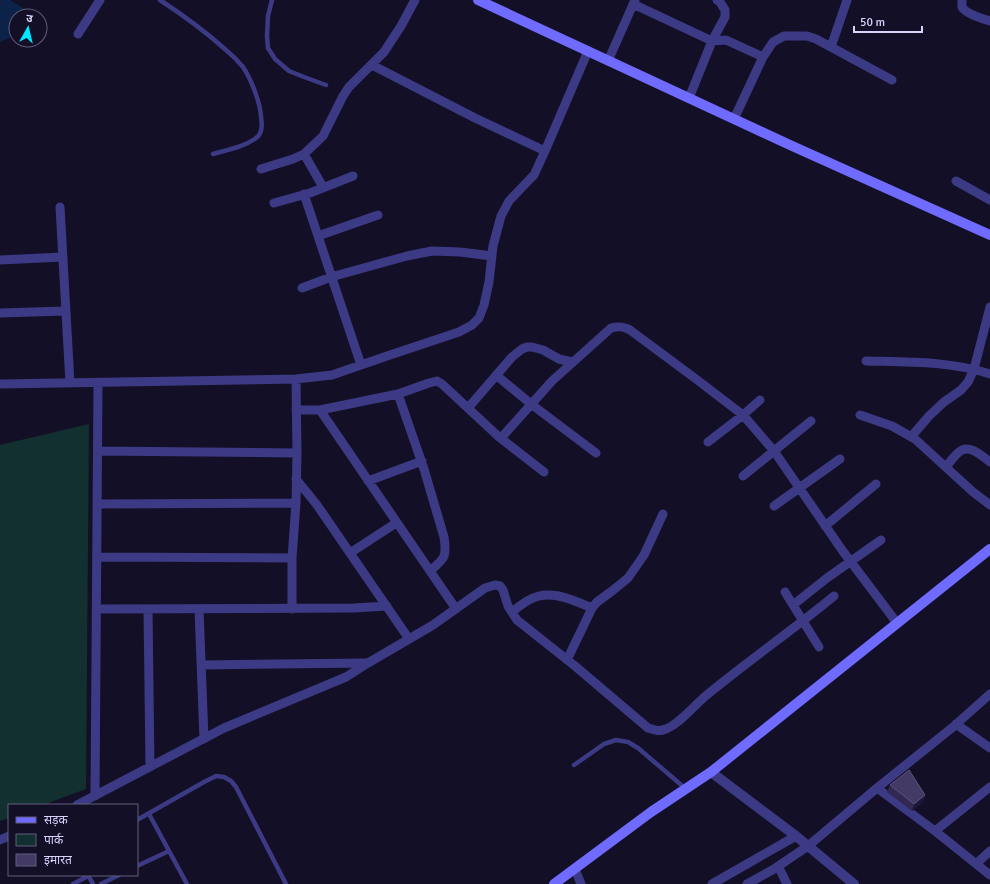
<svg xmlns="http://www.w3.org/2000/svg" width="990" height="884" font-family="Signika,'Noto Sans Devanagari',sans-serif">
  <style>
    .green { fill: #12302f }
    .water { fill: #0c2248 }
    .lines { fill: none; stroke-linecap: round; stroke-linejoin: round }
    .service { stroke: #3d3a85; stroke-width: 4.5 }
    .minor { stroke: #3d3a85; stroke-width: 9 }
    .tertiary { stroke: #3d3a85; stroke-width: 10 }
    .secondary { stroke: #6f6bff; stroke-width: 10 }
    .wall { fill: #312854 }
    .shaded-wall { fill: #1d163a }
    .building { fill: #433a66; stroke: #5a527e }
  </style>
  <rect width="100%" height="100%" fill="#130f26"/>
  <path class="green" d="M89 424 86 789 43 805H9V818L0 821V445Z"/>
  <path class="water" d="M0 0H10L23 8 29 16H16V35L0 42Z"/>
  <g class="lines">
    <path class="service" d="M160 0C183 15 205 31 226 50 232 55 238 61 243 67 251 79 260 102 261 116 262 124 263 133 256 138 244 147 227 150 213 154
      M272 0 268 16 267 36 268 48 275 59 289 71 304 77 326 85
      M574 765 604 744 616 740 628 742 638 748 686 789
      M149 814 187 884
      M137 820 204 782 216 776 224 777 231 781 236 787 286 884
      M137 866 169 851
      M88 875 93 884
      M73 884 88 876
      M101 884 119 875"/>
    <path class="minor" d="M962 0C962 2 962 5 962 7 966 14 983 19 990 21
      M633 4 712 41 726 40 763 57
      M78 34 100 0
      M831 47 847 0
      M608 61 635 0
      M372 65 475 118 545 151
      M689 98 712 41 725 17V10L720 2 717 0
      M734 119 763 57 773 42 784 36H807L816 39 892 80
      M304 154 323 187
      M261 169 293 159 304 154 323 136 343 96 349 87 384 52 401 26 415 0
      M956 181 990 200
      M304 194 361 365
      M274 203 310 193 353 176
      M60 207 70 383
      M318 236 378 215
      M0 260 63 257
      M302 288 331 277 407 256 432 251 460 252 492 256
      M0 313 66 311
      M866 361C908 362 950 361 990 374
      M496 375 531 404 596 453
      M0 384 296 379 332 375 387 356 459 332 472 325 479 318 484 305 489 282 493 246 501 216 509 201 530 179 534 175 545 151 588 51
      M398 394 424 469 444 537C447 557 445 558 430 571
      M468 408 512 357 522 349 527 347H532L543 350 559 359 572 362
      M296 410H320L398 394 429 383 437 381 442 384 499 437 544 472
      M320 410 456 609
      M860 415 892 426 915 439 973 492 990 505
      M911 437 929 416 944 402 961 390 968 382 974 369 990 307
      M501 438 552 381 611 328C618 326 623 326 630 330L696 379 743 415 774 451 842 550 851 562 897 623
      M708 442 743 415 760 400
      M98 451 297 453
      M946 467C950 462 954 456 959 452 969 443 982 456 990 462
      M743 476 811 421
      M296 479 317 505 409 639
      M368 481 422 461
      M98 504 296 503
      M774 506 840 459
      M825 526 876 484
      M350 553 396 523
      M97 557 292 558
      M785 592 819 647
      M793 605 827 578 881 540
      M97 609 353 608 387 606
      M148 609 150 767
      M199 609 204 739
      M292 609V558L296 503 297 453 296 379
      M512 612C517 608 523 603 529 600 549 588 573 600 592 608
      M567 660 592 608 597 602 612 591 628 578 644 555 663 514
      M201 665 366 663
      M956 724 990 748
      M877 788 935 831 990 875
      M95 796 98 383
      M77 805 224 728 346 677 368 663 433 625 485 588 495 585 500 586 503 590 508 606 517 620 575 666 648 728C654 730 659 732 666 729 682 722 694 705 708 694 749 660 793 630 834 596
      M935 831 990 787
      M0 840 9 836
      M976 864 990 851
      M778 866 787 884
      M575 869 581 884
      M712 884 796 836
      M747 884 774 869 808 846 877 788 953 727 990 694"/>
    <path class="tertiary" d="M711 772 796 836 854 884"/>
    <path class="secondary" d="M478 0 790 145 990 235
      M554 884 651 812 711 772 990 549"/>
  </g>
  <path class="wall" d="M890 785 925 795 923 802 912 811 887 792Z"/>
  <path class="shaded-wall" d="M925 795 923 802 912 811 914 804Z"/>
  <path class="building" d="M909 770 925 795 914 804 890 785Z"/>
  <rect x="8" y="804" width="130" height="72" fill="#130f26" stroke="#625e7d"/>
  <rect x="16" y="817" width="20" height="6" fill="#6f6bff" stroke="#625e7d"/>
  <text x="44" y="824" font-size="12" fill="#d9d4ff">सड़क</text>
  <rect x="16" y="834" width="20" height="12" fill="#12302f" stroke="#625e7d"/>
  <text x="44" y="844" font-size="12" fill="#d9d4ff">पार्क</text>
  <rect x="16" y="854" width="20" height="12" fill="#433a66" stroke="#625e7d"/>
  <text x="44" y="864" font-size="12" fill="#d9d4ff">इमारत</text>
  <g transform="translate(28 28) rotate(8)"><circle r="19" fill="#130f26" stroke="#625e7d"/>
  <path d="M0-3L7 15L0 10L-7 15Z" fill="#00e5ff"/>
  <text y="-6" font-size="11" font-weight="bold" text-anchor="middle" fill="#d9d4ff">उ</text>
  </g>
  <path d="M854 26v6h68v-6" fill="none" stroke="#d9d4ff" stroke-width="2"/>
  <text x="860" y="26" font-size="12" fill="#d9d4ff" stroke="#130f26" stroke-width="3" paint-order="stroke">50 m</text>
</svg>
